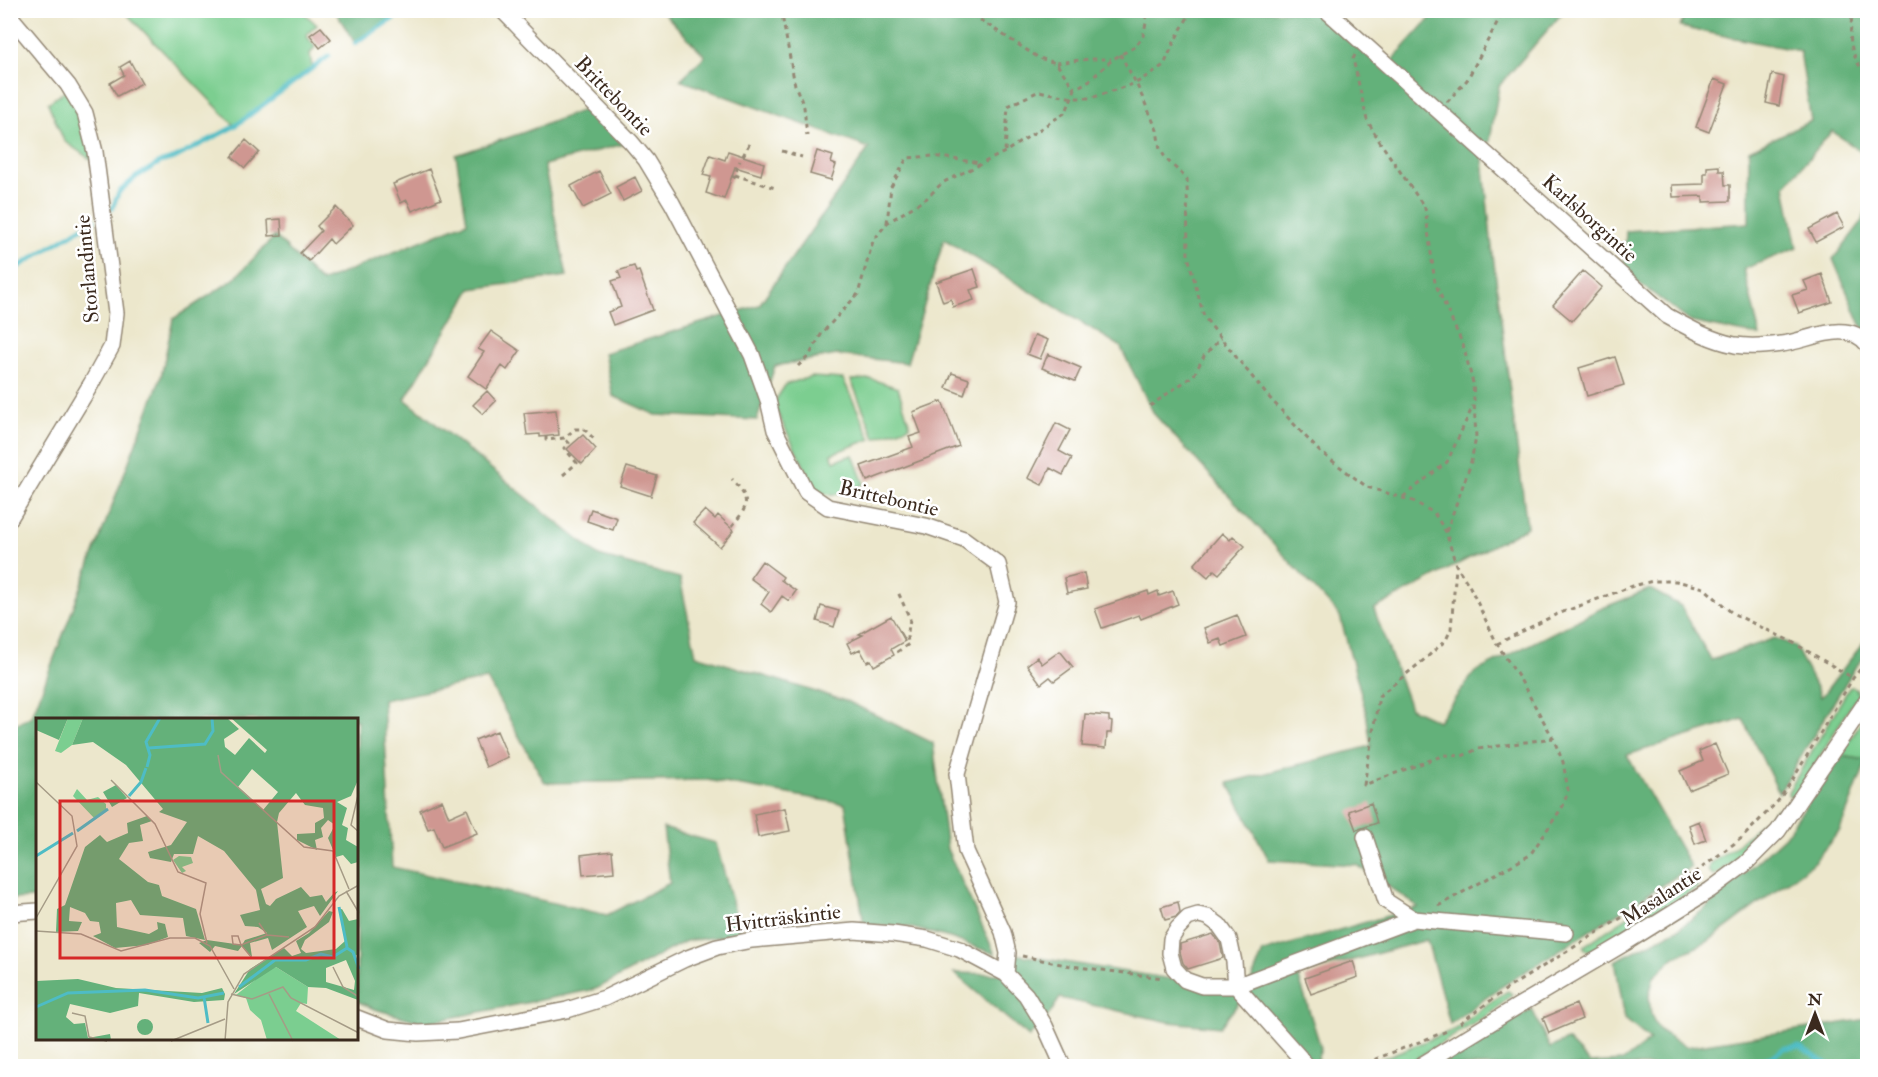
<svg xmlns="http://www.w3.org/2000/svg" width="1878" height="1077" font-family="'IM FELL Double Pica',serif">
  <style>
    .green { fill: #7bce90; stroke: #5b7c57; stroke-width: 1.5 }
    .forest { fill: #64b17a; stroke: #506e4c; stroke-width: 1.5 }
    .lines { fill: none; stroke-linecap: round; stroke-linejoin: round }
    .stream { stroke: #4ebcc5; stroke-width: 4.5 }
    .building { fill: #cf9791 }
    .minor-casing { stroke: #948875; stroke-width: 18 }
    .path { stroke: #948875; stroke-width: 3; stroke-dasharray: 4.5 4.5; stroke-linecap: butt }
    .minor { stroke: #fff; stroke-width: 15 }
    .labels { text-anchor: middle; stroke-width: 5; stroke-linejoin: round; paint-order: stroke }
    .street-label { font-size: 21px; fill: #3b2a1e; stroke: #fff }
    .inset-river { fill: none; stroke: #4ebcc5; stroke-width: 3 }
    .inset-road { fill: none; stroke: #a59b86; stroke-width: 1.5 }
    .view { fill: #d62828; fill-opacity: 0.15; stroke: #d62828; stroke-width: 3 }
    .inset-edge { fill: none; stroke: #3b2a1e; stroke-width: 3 }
  </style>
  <rect width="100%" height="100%" fill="#fff"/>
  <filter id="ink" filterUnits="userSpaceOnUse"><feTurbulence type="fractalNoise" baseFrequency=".0167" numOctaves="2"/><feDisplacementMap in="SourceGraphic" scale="12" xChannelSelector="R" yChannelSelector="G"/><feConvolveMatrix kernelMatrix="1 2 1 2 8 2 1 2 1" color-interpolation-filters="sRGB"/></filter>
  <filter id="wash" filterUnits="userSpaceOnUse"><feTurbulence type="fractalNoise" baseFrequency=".008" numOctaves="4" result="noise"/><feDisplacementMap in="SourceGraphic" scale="24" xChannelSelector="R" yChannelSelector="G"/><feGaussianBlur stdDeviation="1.35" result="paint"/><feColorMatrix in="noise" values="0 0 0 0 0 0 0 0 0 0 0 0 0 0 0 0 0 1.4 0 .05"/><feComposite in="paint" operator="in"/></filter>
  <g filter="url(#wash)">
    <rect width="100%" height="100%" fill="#ece7cc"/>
    <path class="green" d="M124 11H302L317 25 306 35 315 47 310 54 312 67 235 126Z
      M68 89 81 110 93 161 64 141 48 103Z
      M811 377 843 379 871 439 831 454 834 461 853 455 864 484C846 491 832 502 815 488L773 404 786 384Z
      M871 379 898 388 910 426 875 438 851 380Z
      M1851 687 1856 688 1858 694 1796 795 1791 796 1788 795V792L1849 688Z
      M1867 712V760L1840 756Z
      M1776 809 1779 810 1780 812C1765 838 1738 857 1715 875L1711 874 1708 870 1710 864 1736 846Z
      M1689 876 1695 877 1697 880V888L1604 945C1598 948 1591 954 1584 948V946Z
      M1508 991 1512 994 1493 1012 1404 1066H1363L1456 1029 1489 1003Z"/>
    <path class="forest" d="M335 11H407L355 43Z
      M662 11H1330L1389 64 1437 11H1564L1499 86 1490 141 1482 149 1491 239 1527 527 1374 609 1410 708 1438 721 1475 672 1600 609 1650 589 1681 606 1711 660 1775 638 1795 646 1821 697 1867 638V654L1854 669 1779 793 1743 719 1627 755 1691 867 1501 987 1450 1024 1427 940 1298 975 1321 1048 1315 1066H1313L1248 991 1220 1027 1169 1022 1060 998 1049 1015 1029 1037 954 973 1005 974 1008 953 1247 991 1263 952 1418 907 1357 865 1269 860 1228 783 1371 746 1366 712 1340 616 1154 414 1120 346 944 239 907 363 837 355 775 366 757 420 656 415 613 396 604 353 759 305 869 148 680 80 705 56Z
      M1687 11H1867V156L1832 131 1785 186 1797 248 1744 269 1760 336 1691 322 1624 272 1626 231 1749 223V150L1811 121 1800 51 1680 27Z
      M594 106 631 142 544 165 567 276 471 289 405 399 599 556 680 578 696 655 849 702 933 743 947 849 995 954 950 938 908 927 864 925 845 804 707 780 545 783 487 679 383 700 392 867 607 915 670 883 663 828 716 843 741 934 686 941 596 989 425 1023 374 1009 357 1001V720H38L37 898 11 899V727L32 716 161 377 173 319 233 280 275 236 321 282 467 222 456 155 522 133Z
      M1867 206V339L1833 259 1861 223Z
      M1840 756 1867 760 1840 830 1813 863 1707 942 1675 957 1654 977 1649 995 1651 1015 1659 1030 1686 1047 1867 1019V1066H1436L1532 1009 1550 1048 1567 1040 1590 1063 1623 1061 1650 1040 1625 1019 1615 961 1678 929 1706 908 1785 836Z"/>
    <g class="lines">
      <path class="stream" d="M355 43 407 10
        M112 209 119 192 136 177 161 162 175 158 235 126 329 56
        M10 272 94 220
        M1740 1066 1771 1057 1784 1048 1800 1047 1830 1066"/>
    </g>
    <g id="blocks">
      <path class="building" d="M321 27 331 39 320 48 310 35Z
        M130 61 142 83 117 96 110 83 124 75 120 67Z
        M1772 74 1784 77 1779 106 1766 103Z
        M1714 79 1727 84 1709 132 1696 127Z
        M246 140 259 152 245 168 232 157Z
        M728 151 764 163 761 175 735 167 724 199 706 193 711 177 703 175 710 155 725 160Z
        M817 151 833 156 831 163 836 165 831 180 810 174Z
        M1719 166V171H1724L1725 185H1730V201L1703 202V196L1673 197 1672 185 1704 184V173H1707V167Z
        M429 169 441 199 412 211 407 200 401 203 393 184Z
        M599 171 611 194 583 208 571 186Z
        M635 177 642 191 623 201 616 187Z
        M336 207 353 225 333 244 329 239 309 261 300 253 321 231 317 226Z
        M1837 214 1844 227 1816 242 1809 229Z
        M281 219 282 235 269 236 268 220Z
        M634 266 636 272 639 271 653 310 613 325 608 312 621 307 612 281 621 278 618 271Z
        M974 269 980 287 970 290 974 300 953 307 951 299 943 302 936 282Z
        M1583 271 1602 287 1572 321 1553 305Z
        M1822 274 1832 302 1799 313 1792 295 1808 290 1804 281Z
        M491 331 520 351 507 370 502 366 486 389 468 376 484 352 478 349Z
        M1035 335 1048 340 1040 359 1027 354Z
        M1048 354 1081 368 1075 381 1042 368Z
        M1615 357 1624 385 1587 396 1579 368Z
        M952 373 969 379 964 395 946 388Z
        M487 391 496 401 483 414 473 405Z
        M942 401 959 446 867 481 861 466 913 447 909 437 921 433 913 412Z
        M556 410 559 435 540 437V434L527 435 524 413Z
        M1056 423 1070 430 1059 451 1072 458 1063 475 1050 468 1042 485 1028 478Z
        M583 435 596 449 582 464 567 449Z
        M627 467 657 476 651 496 620 486Z
        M591 509 617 518 613 530 587 521Z
        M705 510 715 519 718 515 734 530 720 547 693 523Z
        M1222 533 1230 540 1233 536 1245 546 1219 574 1214 570 1208 577 1194 565Z
        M762 561 783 577 781 580 796 591 789 601 782 596 771 612 761 604 769 592 750 578Z
        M1084 573 1087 589 1067 593 1064 578Z
        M1148 591 1149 595 1158 591 1159 596 1173 591 1178 604 1141 619 1139 615 1102 628 1095 609Z
        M821 606 839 611 834 627 817 621Z
        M1237 615 1246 637 1223 646 1220 639 1210 643 1204 628Z
        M891 616 905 641 891 649 894 655 874 666 871 660 867 662 860 649 852 653 847 643 863 635 859 634Z
        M1060 651 1073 667 1054 681 1050 677 1041 684 1027 665 1037 657 1042 664Z
        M1085 714 1109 716V721L1112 722 1111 733H1107L1106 748 1082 746Z
        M497 731 508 757 486 767 475 740Z
        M1715 744 1728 774 1689 790 1680 771 1703 761 1699 751Z
        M442 800 449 817 467 809 477 833 442 847 434 827 428 829 420 810Z
        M1371 803 1377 823 1356 830 1349 811Z
        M785 808 790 831 758 837 754 814Z
        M1699 821 1706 840 1695 844 1689 825Z
        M612 851 614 872 583 875 581 855Z
        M1178 902 1180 912 1176 917 1165 920 1161 907Z
        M1213 934 1220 943 1223 958 1188 969 1183 963 1180 952V944Z
        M1353 961 1358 977 1311 994 1305 978Z
        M1576 1004 1582 1019 1549 1033 1543 1018Z"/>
    </g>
  </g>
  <g filter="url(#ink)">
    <use href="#blocks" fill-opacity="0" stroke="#948875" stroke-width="1.5"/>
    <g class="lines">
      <g class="minor-casing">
        <path id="minor" d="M502 10 631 142 646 160 672 203 752 355 768 400 775 430 806 492 828 507 926 526 964 539 998 564 1007 602 957 774 966 851 1003 932 1008 953 1006 974
          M1326 10 1667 316C1689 328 1710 340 1735 345 1748 347 1767 346 1781 344 1807 342 1847 317 1868 345
          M10 16 68 85 85 113 95 152 116 313 112 346 91 384 10 518
          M1365 837 1386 901 1414 919 1566 933
          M10 913 38 911
          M357 1018 388 1030 418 1033 458 1031 567 1010 605 998 685 959 717 947 752 940 854 931 893 934 927 939 959 949 1006 974 1026 995 1045 1026 1063 1066
          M1306 1066 1303 1061 1236 986 1234 962 1229 939 1219 925 1208 917 1198 915 1188 918 1178 928 1171 939 1170 953 1174 968 1185 980 1202 986H1236L1414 919
          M1420 1066 1518 1006 1625 943 1710 890 1745 864 1778 831 1868 699"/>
      </g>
      <path class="path" d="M781 10 795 85 804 107 807 136
        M965 10 1039 58 1056 63 1075 89
        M1853 10C1848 43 1849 51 1868 79
        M1120 54 1136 83 1157 130 1160 149 1166 159 1187 179 1188 256 1204 317 1266 394 1319 451 1367 487 1413 501 1434 513 1446 532 1456 565 1470 587 1497 644 1521 681 1553 738
        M1355 55 1353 59 1367 120 1380 142 1425 208 1435 283 1463 345 1473 383 1476 438 1470 466 1446 532
        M1056 63 1089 59H1111
        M1447 102 1467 80 1499 19 1509 10
        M782 151 802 157
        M1005 151 1008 106 1039 91 1073 98H1091L1136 83 1164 65 1175 40 1192 10
        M743 156 749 144
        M735 175 775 188
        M732 176 734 177 740 161
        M887 223 891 187 907 158 933 156 980 163
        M798 366 809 356 822 333 858 294 873 241 887 223 927 198 942 183 1005 152 1066 112 1075 89 1090 80 1113 59 1136 46 1143 36 1146 23V10
        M1150 406 1194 375 1204 356 1221 338
        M546 436V440L564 438 575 429H584L594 439
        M563 475 577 463 564 448 569 443 564 438
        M1403 497 1447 462 1473 406
        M732 526C749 506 751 500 732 479
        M1497 644 1555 615 1633 586 1653 581H1676L1704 588 1732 613 1792 642 1853 678
        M897 652 909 644 907 638 910 619 898 592
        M1438 906 1530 855 1563 806 1568 790 1563 762 1553 738 1478 749 1462 756 1444 755 1364 785 1379 696 1425 659 1446 640 1451 629 1456 567
        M1022 956 1071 966 1163 978
        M1460 1023 1508 988 1700 869 1743 837 1778 801 1793 779 1853 678 1868 660
        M1358 1066 1447 1031"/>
      <use href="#minor" class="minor"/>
    </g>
  </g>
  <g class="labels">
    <g class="street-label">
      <text transform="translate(614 96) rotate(46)" y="7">Brittebontie</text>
      <text transform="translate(1590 218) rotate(42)" y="7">Karlsborgintie</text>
      <text transform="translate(87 269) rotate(-95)" y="7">Storlandintie</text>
      <text transform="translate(889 498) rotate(13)" y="7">Brittebontie</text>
      <text transform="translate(1661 896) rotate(-33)" y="7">Masalantie</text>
      <text transform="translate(783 918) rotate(-7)" y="7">Hvitträskintie</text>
    </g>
  </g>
  <g transform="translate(36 718)">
    <rect width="322" height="322" fill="#ece7cc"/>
    <path d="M32 0H47L36 27 25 35 19 33ZM41 71 51 82 62 79 70 86V92L59 101 37 78ZM143 138 155 139 157 145 146 149 150 153 146 155 137 142ZM240 249 272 269 271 286 265 285 260 293 305 322H231L225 302 214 292 210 280 200 277 233 251Z" fill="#7bce90"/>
    <path d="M0 0H32L23 22 0 12ZM47 0H191L203 11 188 21 189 29 199 37 213 20 229 35 231 32 195 0H322V62L315 78 301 84 311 90 306 107 312 110 310 122 322 129V144L315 146 307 137 300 139 292 120 299 107 292 102 285 110 287 119 279 122 281 132 261 122V116L279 115V105L288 100 287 90 269 87 260 75 243 95 241 104 247 160 225 171 230 186 234 188 240 181 265 169 274 179 286 177 290 184 298 175 302 173 284 198 278 188 262 193 271 209 236 232 232 220 214 225 216 239 206 228 202 233 179 228 174 234 163 225 171 222 206 227 209 222 231 215 222 209 209 208 204 197 224 192 220 172 188 133 162 118 157 136H138L135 144 114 140 112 134 135 127 151 104 123 94 127 91 90 47 57 24 36 27ZM216 51 242 74 227 92 202 69ZM80 67 91 80 76 89 67 74ZM111 98 116 103 104 107 107 123 93 125 83 141 112 164 123 167 126 178 160 191 169 222 150 218 147 200 104 197 95 182 80 185 81 209 113 216 122 211 121 204 129 206 132 219 111 227 79 230 57 218 65 215 63 204 54 203 49 195 34 189 33 203 46 204 42 213 20 214 21 191 29 187 49 129 64 117 71 124 92 115 91 105ZM306 191 313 203 322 201V236L319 238 322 244V282L290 270 272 269 240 249 198 276 214 251 248 230 256 238 265 235 260 223 273 215 293 193 297 194 293 204 269 222 265 231 270 235 300 231 309 223 303 192ZM310 242 319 263 318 272 290 264V250ZM42 261 80 270 166 275 186 270 189 276 188 282 158 284 103 275 102 288 74 295 34 286 30 299 38 306 49 305 52 320 74 316 75 322H0V263ZM101 309a8 8 0 1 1 16 0a8 8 0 1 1-16 0Z" fill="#64b17a" fill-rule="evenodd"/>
    <path class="inset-river" d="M113 30 169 26 177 13 176 0M111 49 114 37 110 24 124 0M93 78 105 64 110 50M41 113 72 91M0 138 37 115M303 189 311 229M203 269 239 242H270L285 236 297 239 311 230 317 234 323 251M168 279 172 305M0 289 32 275 109 272 162 280 188 275"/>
    <path class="inset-road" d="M182 37 185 54 268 129 297 133 313 171M75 62 119 106 142 154 170 165 164 196 171 225M0 64 36 98 41 128 0 200M323 73 315 107 323 114M310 173 323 195M223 205 231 217 253 219M0 213 45 216 85 233 134 220H159L174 228 198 271M216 240 205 227 202 218H196L197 226 205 227 231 217M297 249 307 269 323 279M195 276 216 281 247 269 255 280 323 315M233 276 257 323M36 295 49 298 53 319 71 323M135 323 189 301M189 323 192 284 208 256 279 209 303 178 323 167"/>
    <path class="view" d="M24 83H298V240H24Z"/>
    <rect width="322" height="322" class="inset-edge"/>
  </g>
  <rect width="1878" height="1077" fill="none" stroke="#fff" stroke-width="36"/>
  <g transform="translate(1815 1014)" stroke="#ffffff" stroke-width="4.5" paint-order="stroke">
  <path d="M0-4.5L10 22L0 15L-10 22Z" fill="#3b2a1e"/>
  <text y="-9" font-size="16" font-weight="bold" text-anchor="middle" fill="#3b2a1e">N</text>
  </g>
</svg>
